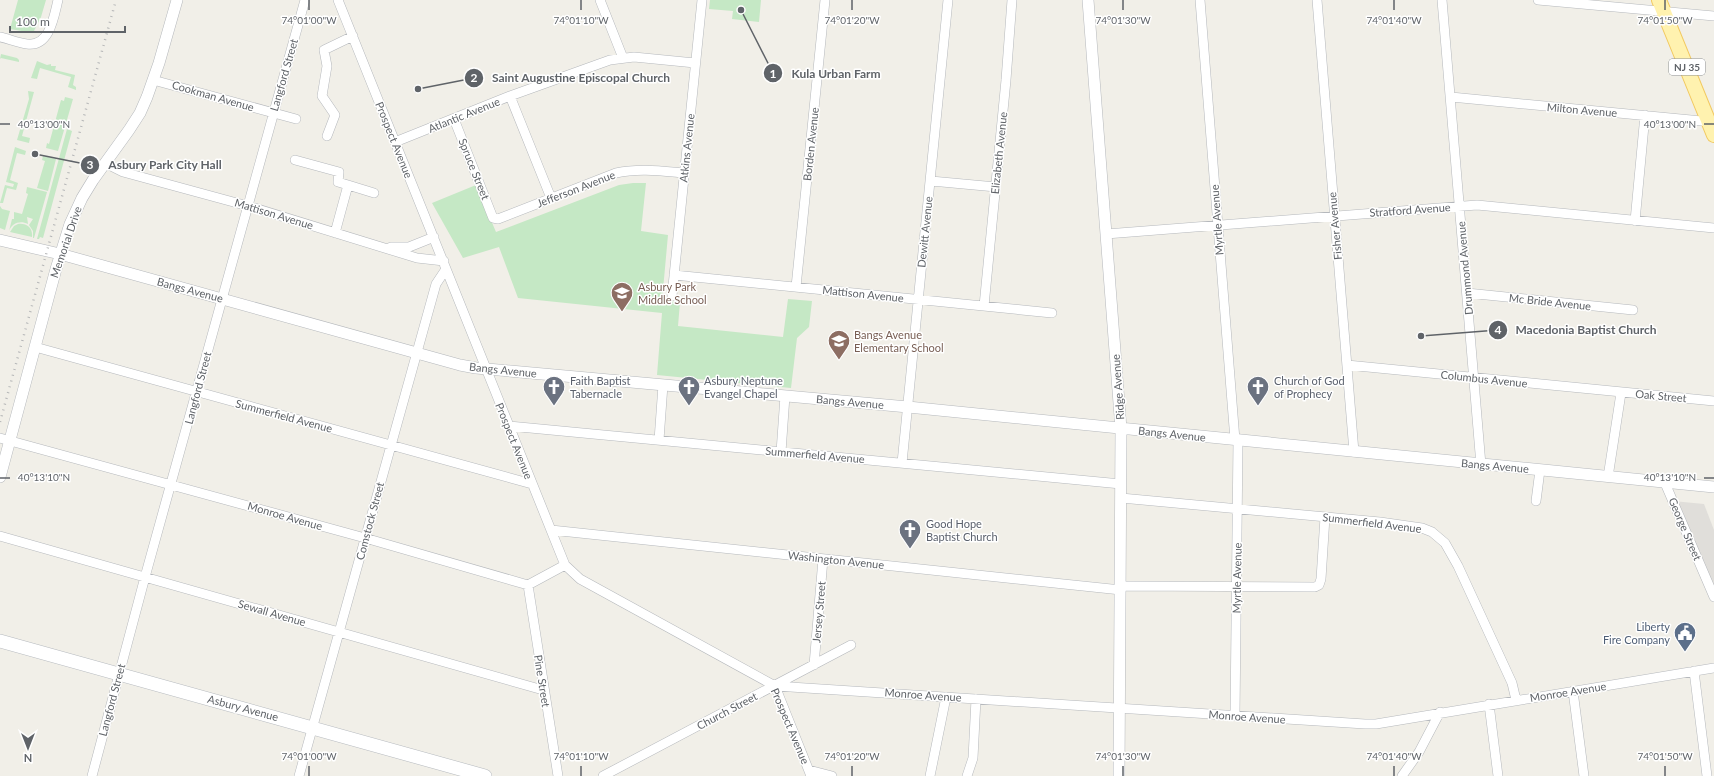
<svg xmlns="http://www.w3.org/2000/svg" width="1714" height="776" font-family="Lato,sans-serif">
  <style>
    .industrial { fill: #e0deda }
    .green { fill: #c5e8c5 }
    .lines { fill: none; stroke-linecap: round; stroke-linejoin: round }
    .minor-casing { stroke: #b5b8bc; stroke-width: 10 }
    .tertiary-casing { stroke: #b5b8bc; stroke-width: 12 }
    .secondary-casing { stroke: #b6babf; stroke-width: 14 }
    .primary-casing { stroke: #f2c960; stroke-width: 16 }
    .minor { stroke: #fff; stroke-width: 9 }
    .tertiary { stroke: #fff; stroke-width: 11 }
    .secondary { stroke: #fff; stroke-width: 13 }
    .primary { stroke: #fff2af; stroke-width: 14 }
    .rail { stroke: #b6b7b8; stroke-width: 2.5; stroke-dasharray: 1 5; stroke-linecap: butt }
    .ticks { fill: none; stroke: #5f6368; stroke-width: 1.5 }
    .labels { text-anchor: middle; stroke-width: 3; stroke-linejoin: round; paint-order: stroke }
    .shield { fill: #fff; stroke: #8f9295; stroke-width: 1 }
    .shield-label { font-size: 10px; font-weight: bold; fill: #5f6368 }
    .street-label { font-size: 11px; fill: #5f6368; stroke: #fff }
    .education-label { font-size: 11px; fill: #785e54; stroke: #fff; text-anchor: start }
    .worship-label { font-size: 11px; fill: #5b616d; stroke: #fff; text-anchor: start }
    .service-label { font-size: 11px; fill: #4e5e75; stroke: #fff; text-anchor: end }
    .ticks-label { font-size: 10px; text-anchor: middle; fill: #5f6368; stroke: #fff; stroke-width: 3; stroke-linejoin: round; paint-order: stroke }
    .leader { fill: none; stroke: #5f6368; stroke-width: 1.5 }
    .callout-dot { fill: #5f6368; stroke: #fff; stroke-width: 1.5 }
    .mark-label { font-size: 12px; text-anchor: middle; font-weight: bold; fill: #fff }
    .callout-label { font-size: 12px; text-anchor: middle; font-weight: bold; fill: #5f6368; stroke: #fff; stroke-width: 3; stroke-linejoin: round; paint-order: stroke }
  </style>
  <rect width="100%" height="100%" fill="#f1efe8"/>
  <path class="industrial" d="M1673 501 1704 504 1714 530V597Z"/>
  <path class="green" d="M18 0H46L41 17 33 33 10 29Z
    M710 0H761L759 22 732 19 733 11 709 9Z
    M1 54 17 58 19 60V62L1 58 0 59Z
    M37 61 47 65 51 64V66H56L55 70 75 75 73 85 76 87V90L68 87 71 77 40 68 37 79 31 78Z
    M28 91 34 92 22 136 30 138 29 143 17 140 29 99Z
    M65 97 73 99 58 151 46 148 47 143 49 144 61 100 64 101Z
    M67 129 72 131 43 238 40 237 39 239H37Z
    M15 147 26 151 25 155 17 153 10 180 18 183 16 190 7 188 3 203H0L5 185 13 187 14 184 6 182Z
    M43 156 56 159 48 191 37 188 45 161 42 160Z
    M633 183H646L641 231 668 235 662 301 680 302 678 326 783 337 788 299 812 301 809 327 797 338 791 388 657 375 662 313 518 298 499 247 463 258 432 203 476 185 496 232 619 185Z
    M27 187 47 192 34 238H33V231L29 225 33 219 27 217 28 224C20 220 12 223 9 231L12 219H14V212L22 214 28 194 26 193Z
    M0 206 2 209 10 211 5 230 0 228Z
    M18 224C27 223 33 228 32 237L10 232 14 226Z"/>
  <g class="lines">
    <g class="minor-casing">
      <path id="minor" d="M338 0 565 565 580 579 775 686 811 776
        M600 0 623 58
        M1200 0 1235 440
        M1317 0 1354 452
        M1442 0 1481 465
        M1538 0 1714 16
        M0 37C9 39 18 43 27 44 50 47 54 16 58 0
        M153 80 296 119
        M510 96 551 198
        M1451 97 1712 122
        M454 119 493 218 498 219 616 173C639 168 661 171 684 173
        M327 136 335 115 322 96 327 66 324 50 353 36
        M395 142 510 96 610 60 634 57 695 63
        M295 160 339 172 338 182 348 185
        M105 163 123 172 248 206 417 258 444 261
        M931 181 996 187
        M1635 221 1645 115
        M335 233 348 185 374 193
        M1106 234 1477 205 1714 228
        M391 247H409L434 237
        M674 275 1052 313
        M796 287 825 0
        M1467 293 1633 310
        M672 296 702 0
        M984 306 1006 80 1012 0
        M35 347 532 484
        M1347 365 1714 401
        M509 426 1121 484
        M0 438 365 538 528 585 565 565
        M659 440 663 385
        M781 452 785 396
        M902 463 948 0
        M1608 477 1621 393
        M1665 483 1714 597
        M1121 498 1380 522 1422 528 1432 532 1445 543 1458 566 1512 683 1516 700
        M1536 501 1540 470
        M551 530 1121 590
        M0 536 543 690
        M528 585 558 776
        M1121 586 1315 587 1319 585 1321 579 1325 517
        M814 665 823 559
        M1694 671 1707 776
        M775 686 1365 724H1376L1714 668
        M1573 691 1584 776
        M1489 704 1498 776
        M1235 716 1238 441
        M809 770 832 776
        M92 776 145 577 305 0
        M299 776 436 284 446 269
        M603 776 851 645
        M930 776 946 697
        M967 776 973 758 976 699
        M1402 776 1419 752 1440 712"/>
    </g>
    <g class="tertiary-casing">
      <path id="tertiary" d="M1088 0 1121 429 1119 776
        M0 240 60 254 460 365 476 368 908 407 1714 487
        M0 477 56 269 70 224 82 198 93 180 129 130 140 113 147 97 159 63 177 0"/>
    </g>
    <g class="secondary-casing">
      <path id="secondary" d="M0 641 485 776"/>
    </g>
    <g class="primary-casing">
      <path id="primary" d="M1659 0 1714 135"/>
    </g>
    <use href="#minor" class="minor"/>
    <use href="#tertiary" class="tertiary"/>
    <use href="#secondary" class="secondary"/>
    <use href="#primary" class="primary"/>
    <path class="rail" d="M0 422 116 0"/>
  </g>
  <path class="ticks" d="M309 0V10M581 0V10M852 0V10M1123 0V10M1394 0V10M1665 0V10M0 124H10M1704 124H1714M0 478H10M1704 478H1714M309 766V776M581 766V776M852 766V776M1123 766V776M1394 766V776M1665 766V776"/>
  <defs>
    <g id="school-pin" transform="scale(1.15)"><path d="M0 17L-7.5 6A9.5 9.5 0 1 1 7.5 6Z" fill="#8d6e63" stroke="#fff"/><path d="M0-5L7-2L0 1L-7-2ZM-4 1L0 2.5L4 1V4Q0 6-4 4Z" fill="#fff"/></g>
    <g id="church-pin" transform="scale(1.15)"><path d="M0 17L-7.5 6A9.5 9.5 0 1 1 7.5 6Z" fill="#6b7280" stroke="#fff"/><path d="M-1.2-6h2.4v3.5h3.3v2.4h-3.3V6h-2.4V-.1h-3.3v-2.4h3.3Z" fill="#fff"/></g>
    <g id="civic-pin" transform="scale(1.15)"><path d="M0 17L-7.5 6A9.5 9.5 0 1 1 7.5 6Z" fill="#5c6f8a" stroke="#fff"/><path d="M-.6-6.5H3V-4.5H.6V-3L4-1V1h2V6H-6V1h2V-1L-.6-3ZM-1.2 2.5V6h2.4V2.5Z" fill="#fff"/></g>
  </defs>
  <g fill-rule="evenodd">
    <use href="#school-pin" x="622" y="293"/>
    <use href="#school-pin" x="839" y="341"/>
    <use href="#church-pin" x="554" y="387"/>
    <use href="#church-pin" x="689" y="387"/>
    <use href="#church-pin" x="1258" y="387"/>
    <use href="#church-pin" x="910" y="530"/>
    <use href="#civic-pin" x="1685" y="633"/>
  </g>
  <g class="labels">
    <rect class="shield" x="1669" y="59" width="36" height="16" rx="3"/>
    <g class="shield-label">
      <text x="1687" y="71">NJ 35</text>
    </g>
    <g class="street-label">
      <text transform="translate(284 75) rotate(-74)" y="4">Langford Street</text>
      <text transform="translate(213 96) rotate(16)" y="4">Cookman Avenue</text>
      <text transform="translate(1582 110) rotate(5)" y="4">Milton Avenue</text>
      <text transform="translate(464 115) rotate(-22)" y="4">Atlantic Avenue</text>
      <text transform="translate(394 140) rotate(68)" y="4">Prospect Avenue</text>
      <text transform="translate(811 144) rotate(-84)" y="4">Borden Avenue</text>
      <text transform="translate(687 148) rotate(-84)" y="4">Atkins Avenue</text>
      <text transform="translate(999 153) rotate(-84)" y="4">Elizabeth Avenue</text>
      <text transform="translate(474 169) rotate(68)" y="4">Spruce Street</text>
      <text transform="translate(576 189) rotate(-21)" y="4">Jefferson Avenue</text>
      <text transform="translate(1410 210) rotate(-4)" y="4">Stratford Avenue</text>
      <text transform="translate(274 214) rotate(17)" y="4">Mattison Avenue</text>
      <text transform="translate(1217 220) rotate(-94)" y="4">Myrtle Avenue</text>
      <text transform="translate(1335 226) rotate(-95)" y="4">Fisher Avenue</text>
      <text transform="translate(925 232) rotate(-84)" y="4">Dewitt Avenue</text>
      <text transform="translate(66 242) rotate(-71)" y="4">Memorial Drive</text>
      <text transform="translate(1465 268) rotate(-95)" y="4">Drummond Avenue</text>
      <text transform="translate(190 290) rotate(15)" y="4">Bangs Avenue</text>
      <text transform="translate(863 294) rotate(6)" y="4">Mattison Avenue</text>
      <text transform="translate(1550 302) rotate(6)" y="4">Mc Bride Avenue</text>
      <text transform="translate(503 370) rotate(6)" y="4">Bangs Avenue</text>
      <text transform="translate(1484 379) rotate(6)" y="4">Columbus Avenue</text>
      <text transform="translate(1118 387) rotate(-94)" y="4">Ridge Avenue</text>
      <text transform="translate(198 388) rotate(-75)" y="4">Langford Street</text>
      <text transform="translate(1661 396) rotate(5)" y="4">Oak Street</text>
      <text transform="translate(850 402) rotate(5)" y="4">Bangs Avenue</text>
      <text transform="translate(284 416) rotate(15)" y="4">Summerfield Avenue</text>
      <text transform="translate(1172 434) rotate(6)" y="4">Bangs Avenue</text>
      <text transform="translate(514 441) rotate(68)" y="4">Prospect Avenue</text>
      <text transform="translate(815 455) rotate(5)" y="4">Summerfield Avenue</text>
      <text transform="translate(1495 466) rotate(5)" y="4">Bangs Avenue</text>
      <text transform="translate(285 516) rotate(16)" y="4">Monroe Avenue</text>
      <text transform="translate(370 521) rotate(-75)" y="4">Comstock Street</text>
      <text transform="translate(1372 523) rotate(7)" y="4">Summerfield Avenue</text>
      <text transform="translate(1685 529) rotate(67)" y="4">George Street</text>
      <text transform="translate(836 560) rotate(6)" y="4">Washington Avenue</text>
      <text transform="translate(1237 578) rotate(-89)" y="4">Myrtle Avenue</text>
      <text transform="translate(819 612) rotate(-85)" y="4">Jersey Street</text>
      <text transform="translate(272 613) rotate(16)" y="4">Sewall Avenue</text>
      <text transform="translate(542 681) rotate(81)" y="4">Pine Street</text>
      <text transform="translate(1568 692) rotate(-9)" y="4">Monroe Avenue</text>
      <text transform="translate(923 695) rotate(4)" y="4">Monroe Avenue</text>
      <text transform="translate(112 700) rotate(-75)" y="4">Langford Street</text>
      <text transform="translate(243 708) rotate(15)" y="4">Asbury Avenue</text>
      <text transform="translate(727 711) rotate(-28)" y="4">Church Street</text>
      <text transform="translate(1247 717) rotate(4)" y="4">Monroe Avenue</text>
      <text transform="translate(790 726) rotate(67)" y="4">Prospect Avenue</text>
    </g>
    <g class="education-label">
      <text x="638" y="291">Asbury Park<tspan x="638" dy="13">Middle School</tspan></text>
      <text x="854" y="339">Bangs Avenue<tspan x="854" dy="13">Elementary School</tspan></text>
    </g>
    <g class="worship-label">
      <text x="570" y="385">Faith Baptist<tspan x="570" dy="13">Tabernacle</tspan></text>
      <text x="704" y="385">Asbury Neptune<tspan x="704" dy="13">Evangel Chapel</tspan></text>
      <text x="1274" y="385">Church of God<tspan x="1274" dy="13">of Prophecy</tspan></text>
      <text x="926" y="528">Good Hope<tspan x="926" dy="13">Baptist Church</tspan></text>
    </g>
    <g class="service-label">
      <text x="1670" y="631">Liberty<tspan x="1670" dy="13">Fire Company</tspan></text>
    </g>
  </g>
  <g class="ticks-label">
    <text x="309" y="24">74°01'00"W</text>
    <text x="581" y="24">74°01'10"W</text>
    <text x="852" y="24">74°01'20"W</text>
    <text x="1123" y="24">74°01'30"W</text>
    <text x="1394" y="24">74°01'40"W</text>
    <text x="1665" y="24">74°01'50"W</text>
    <text x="1670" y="128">40°13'00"N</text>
    <text x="44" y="128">40°13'00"N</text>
    <text x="1670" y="481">40°13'10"N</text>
    <text x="44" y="481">40°13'10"N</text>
    <text x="309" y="760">74°01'00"W</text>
    <text x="581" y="760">74°01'10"W</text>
    <text x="852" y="760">74°01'20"W</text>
    <text x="1123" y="760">74°01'30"W</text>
    <text x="1394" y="760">74°01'40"W</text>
    <text x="1665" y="760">74°01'50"W</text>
  </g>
  <path class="leader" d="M741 10L773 73M418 89L474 78M35 154L90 165M1421 336L1498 330"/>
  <g class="callout-dot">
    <circle cx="741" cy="10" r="4"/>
    <circle cx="418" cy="89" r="4"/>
    <circle cx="35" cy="154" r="4"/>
    <circle cx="1421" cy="336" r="4"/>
    <circle cx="773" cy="73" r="10"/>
    <circle cx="474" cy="78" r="10"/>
    <circle cx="90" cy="165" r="10"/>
    <circle cx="1498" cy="330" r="10"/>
  </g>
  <g class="mark-label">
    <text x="773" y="78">1</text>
    <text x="474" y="82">2</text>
    <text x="90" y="169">3</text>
    <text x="1498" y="334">4</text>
  </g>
  <g class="callout-label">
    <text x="836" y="78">Kula Urban Farm</text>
    <text x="581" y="82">Saint Augustine Episcopal Church</text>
    <text x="165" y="169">Asbury Park City Hall</text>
    <text x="1586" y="334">Macedonia Baptist Church</text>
  </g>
  <g transform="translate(28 748) rotate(180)" stroke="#ffffff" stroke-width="3" paint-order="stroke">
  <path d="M0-3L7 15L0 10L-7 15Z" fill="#5f6368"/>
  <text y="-6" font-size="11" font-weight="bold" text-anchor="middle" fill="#5f6368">N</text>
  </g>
  <path d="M10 26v6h115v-6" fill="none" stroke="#5f6368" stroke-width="2"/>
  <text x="16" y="26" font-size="12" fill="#5f6368" stroke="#ffffff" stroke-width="3" paint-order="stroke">100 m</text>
</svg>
